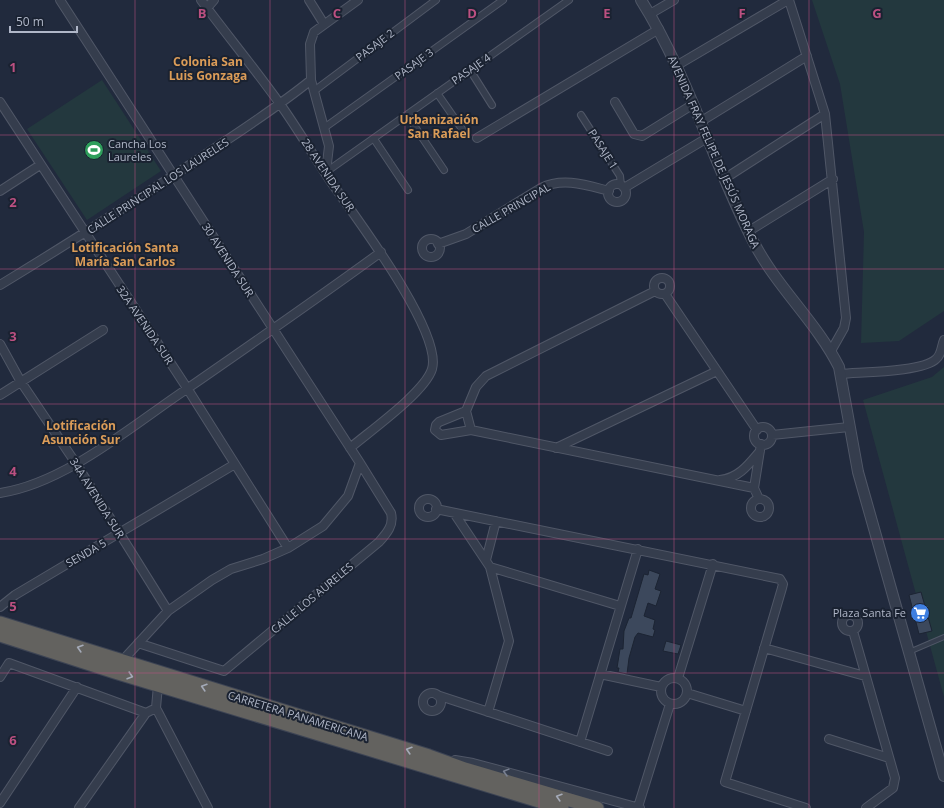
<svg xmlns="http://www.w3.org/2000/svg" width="944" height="808" font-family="'Open Sans',sans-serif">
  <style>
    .green { fill: #23383e }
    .building { fill: #3c485c; stroke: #1c2433 }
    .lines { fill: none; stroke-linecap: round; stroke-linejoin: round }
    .service-casing { stroke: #505767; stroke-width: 6 }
    .pedestrian-casing { stroke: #505767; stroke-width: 8 }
    .minor-casing { stroke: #505767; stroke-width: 10 }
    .tertiary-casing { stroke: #505767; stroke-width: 12 }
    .trunk-casing { stroke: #3d4454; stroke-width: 15 }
    .service { stroke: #353d4d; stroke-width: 4 }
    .pedestrian { stroke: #353d4d; stroke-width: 6 }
    .minor { stroke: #353d4d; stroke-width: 8 }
    .tertiary { stroke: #353d4d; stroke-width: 10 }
    .trunk { stroke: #63625f; stroke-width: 13 }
    .oneway { stroke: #a4aab8 }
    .oneway2 { stroke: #798091 }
    .grid { fill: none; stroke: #bc5081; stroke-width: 1; stroke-opacity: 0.55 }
    .labels { text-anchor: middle; stroke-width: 4; stroke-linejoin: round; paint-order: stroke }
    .street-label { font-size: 11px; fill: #b0b7c8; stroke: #1a2231 }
    .poi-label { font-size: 11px; fill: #b0b7c8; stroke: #1a2231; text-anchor: start }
    .neighbourhood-label { font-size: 12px; font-weight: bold; fill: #db9c58; stroke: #1a2231 }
    .grid-label { font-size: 13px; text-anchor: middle; font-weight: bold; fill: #bc5081; stroke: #1a2231; stroke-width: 4; stroke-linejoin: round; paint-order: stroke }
  </style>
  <rect width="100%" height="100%" fill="#212a3d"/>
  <path class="green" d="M812 0H944V311L899 341 861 343 864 232 840 84Z
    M102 80 161 171 87 220 27 129Z
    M944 367V697L863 400 932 377Z"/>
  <path class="building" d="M649 570 660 574 655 589 661 591 656 606 648 603 644 616 655 620 653 629 655 630 653 637 638 633 635 637 629 658 627 674 618 672 619 668H617L620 649H623L624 631 629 618H631L644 574 648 575Z
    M921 592 932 631 919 634 909 595Z
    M666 641 681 645 678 654 663 651Z"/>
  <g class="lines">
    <g class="service-casing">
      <path id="service" d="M909 652 944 637"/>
    </g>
    <g class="pedestrian-casing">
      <path id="pedestrian" d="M470 70 492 105
        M314 91 436 0
        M437 93 462 129
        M407 115 444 170
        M581 115 620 176 621 185
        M324 128 503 0
        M374 139 408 190
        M326 172 569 0"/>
    </g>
    <g class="minor-casing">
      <path id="minor" d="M60 0 360 463 391 513C394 525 387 533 379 542L224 671 138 643
        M201 0C227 35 255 69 280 104 298 129 314 157 331 182 354 215 443 332 432 369 425 392 370 431 350 448
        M309 0 324 24
        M789 0 825 114 846 318 844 328 831 351
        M207 8 214 0
        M650 14 674 0
        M676 66 788 0
        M0 102 187 388 288 548
        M615 102 634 134 642 136 692 105
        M700 122 807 56
        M477 138 659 29
        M326 172 329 146 311 80 310 44 314 32 358 0
        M724 179 825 114
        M608 193a9 9 0 1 1 18 0a9 9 0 1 1-18 0Z
        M624 188 707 138
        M0 191 40 165
        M749 231 833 179
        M422 248a9 9 0 1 1 18 0a9 9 0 1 1-18 0Z
        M438 244 466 234 541 188C563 177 586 185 609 191
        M654 286a8 8 0 1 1 16 0a8 8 0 1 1-16 0Z
        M0 285C66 245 130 204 194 162 234 135 274 110 311 80
        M655 291 486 376 476 387 466 411 471 430 754 488
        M665 294 757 430
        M0 344 21 382 77 465 168 611
        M841 374C861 372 923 372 936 359 942 354 941 347 944 340
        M0 395 103 330
        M466 411 439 422 436 425 435 430 441 435 471 430
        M754 436a9 9 0 1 1 18 0a9 9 0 1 1-18 0Z
        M772 435 849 427
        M556 448 717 371
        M720 480C739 478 749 464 760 451
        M0 493C62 484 127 430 178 395 246 348 314 301 381 252
        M759 499 754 488 761 444
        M751 508a9 9 0 1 1 18 0a9 9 0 1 1-18 0Z
        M419 508a9 9 0 1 1 18 0a9 9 0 1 1-18 0Z
        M436 509 780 579 783 584 782 588 725 782 806 808
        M454 513 490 567 509 641 488 712
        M486 560 496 521
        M490 567 620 606
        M0 607 15 595 235 464
        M842 623a8 8 0 1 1 16 0a8 8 0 1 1-16 0Z
        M853 631 895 778 893 788 866 808
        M764 648 865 676
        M122 661 168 611 212 580 231 569 263 559 288 548 323 526 348 496 360 463
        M600 674 661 687
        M0 677 9 663 146 713 156 708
        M661 691a13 13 0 1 1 26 0a13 13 0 1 1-26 0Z
        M678 678 713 564
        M158 685 156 708 208 808
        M687 693 746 711
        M423 702a9 9 0 1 1 18 0a9 9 0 1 1-18 0Z
        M437 695 608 751
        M829 739 889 758
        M580 742 638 549
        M455 760 473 763 640 808
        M0 803 77 687
        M638 807 670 704
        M79 808 146 713"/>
    </g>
    <g class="tertiary-casing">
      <path id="tertiary" d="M641 0C687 73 713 162 752 239 776 287 816 321 839 367L858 472 944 776"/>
    </g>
    <g class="trunk-casing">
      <path id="trunk" d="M0 623 429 756 465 769 597 808
        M0 635 115 672 562 808"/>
    </g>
    <use href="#service" class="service"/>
    <use href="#pedestrian" class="pedestrian"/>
    <use href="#minor" class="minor"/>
    <use href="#tertiary" class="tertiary"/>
    <use href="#trunk" class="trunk"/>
  </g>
  <defs><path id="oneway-chevron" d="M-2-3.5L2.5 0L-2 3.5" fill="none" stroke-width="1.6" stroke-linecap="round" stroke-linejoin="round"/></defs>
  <g class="oneway">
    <use href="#oneway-chevron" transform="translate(80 648) rotate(-163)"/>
    <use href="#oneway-chevron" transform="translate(130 676) rotate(17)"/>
    <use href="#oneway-chevron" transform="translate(204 687) rotate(-163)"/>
    <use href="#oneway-chevron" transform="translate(409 750) rotate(-163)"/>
    <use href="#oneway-chevron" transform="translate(559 797) rotate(-163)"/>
  </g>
  <use class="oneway2" href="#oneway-chevron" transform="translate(506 772) rotate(-165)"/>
  <path class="grid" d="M135 0V808M270 0V808M405 0V808M539 0V808M674 0V808M809 0V808M0 135H944M0 269H944M0 404H944M0 539H944M0 673H944"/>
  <defs>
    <g id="stadium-disc" transform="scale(1)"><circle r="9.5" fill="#2e9e5b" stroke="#1a2231"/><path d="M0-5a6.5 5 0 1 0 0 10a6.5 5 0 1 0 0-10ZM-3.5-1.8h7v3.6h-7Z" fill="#fff"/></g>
    <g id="supermarket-disc" transform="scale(1)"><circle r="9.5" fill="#3f7fe0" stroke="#1a2231"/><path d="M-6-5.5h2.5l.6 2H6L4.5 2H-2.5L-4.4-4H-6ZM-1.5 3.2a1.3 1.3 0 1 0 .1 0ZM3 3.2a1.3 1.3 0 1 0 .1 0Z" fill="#fff"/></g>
  </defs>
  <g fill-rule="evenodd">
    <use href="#stadium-disc" x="94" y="150"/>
    <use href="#supermarket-disc" x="920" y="613"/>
  </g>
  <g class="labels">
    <g class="street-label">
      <text transform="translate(375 45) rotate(-37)" y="4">PASAJE 2</text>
      <text transform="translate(414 64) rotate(-36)" y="4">PASAJE 3</text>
      <text transform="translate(471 69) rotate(-35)" y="4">PASAJE 4</text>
      <text transform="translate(603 149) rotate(58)" y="4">PASAJE 1</text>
      <text transform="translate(714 152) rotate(66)" y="4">AVENIDA FRAY FELIPE DE JESÚS MORAGA</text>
      <text transform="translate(328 175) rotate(56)" y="4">28 AVENIDA SUR</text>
      <text transform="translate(158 186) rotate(-33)" y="4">CALLE PRINCIPAL LOS LAURELES</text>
      <text transform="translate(511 208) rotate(-30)" y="4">CALLE PRINCIPAL</text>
      <text transform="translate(228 260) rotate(57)" y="4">30 AVENIDA SUR</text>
      <text transform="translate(145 325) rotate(56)" y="4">32A AVENIDA SUR</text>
      <text transform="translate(97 498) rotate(58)" y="4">34A AVENIDA SUR</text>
      <text transform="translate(86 553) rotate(-30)" y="4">SENDA 5</text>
      <text transform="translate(312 598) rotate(-40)" y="4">CALLE LOS AURELES</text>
      <text transform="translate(298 716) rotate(17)" y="4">CARRETERA PANAMERICANA</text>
    </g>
    <g class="poi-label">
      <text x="108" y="148">Cancha Los<tspan x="108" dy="13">Laureles</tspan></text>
      <text x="906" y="617" text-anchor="end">Plaza Santa Fe</text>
    </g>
    <g class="neighbourhood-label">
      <text x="208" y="66">Colonia San<tspan x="208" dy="14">Luis Gonzaga</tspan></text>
      <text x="439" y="124">Urbanización<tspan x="439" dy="14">San Rafael</tspan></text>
      <text x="125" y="252">Lotificación Santa<tspan x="125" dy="14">María San Carlos</tspan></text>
      <text x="81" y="430">Lotificación<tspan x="81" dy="14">Asunción Sur</tspan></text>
    </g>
  </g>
  <g class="grid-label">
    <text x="202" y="18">B</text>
    <text x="337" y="18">C</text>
    <text x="472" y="18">D</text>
    <text x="607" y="18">E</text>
    <text x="742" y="18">F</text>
    <text x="877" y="18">G</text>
    <text x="13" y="72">1</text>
    <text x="13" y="207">2</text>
    <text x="13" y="341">3</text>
    <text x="13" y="476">4</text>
    <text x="13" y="611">5</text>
    <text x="13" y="745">6</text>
  </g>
  <path d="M10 26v6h67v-6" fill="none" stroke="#b0b7c8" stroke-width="2"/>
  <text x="16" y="26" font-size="12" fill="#b0b7c8" stroke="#1a2231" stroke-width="3" paint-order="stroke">50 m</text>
</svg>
